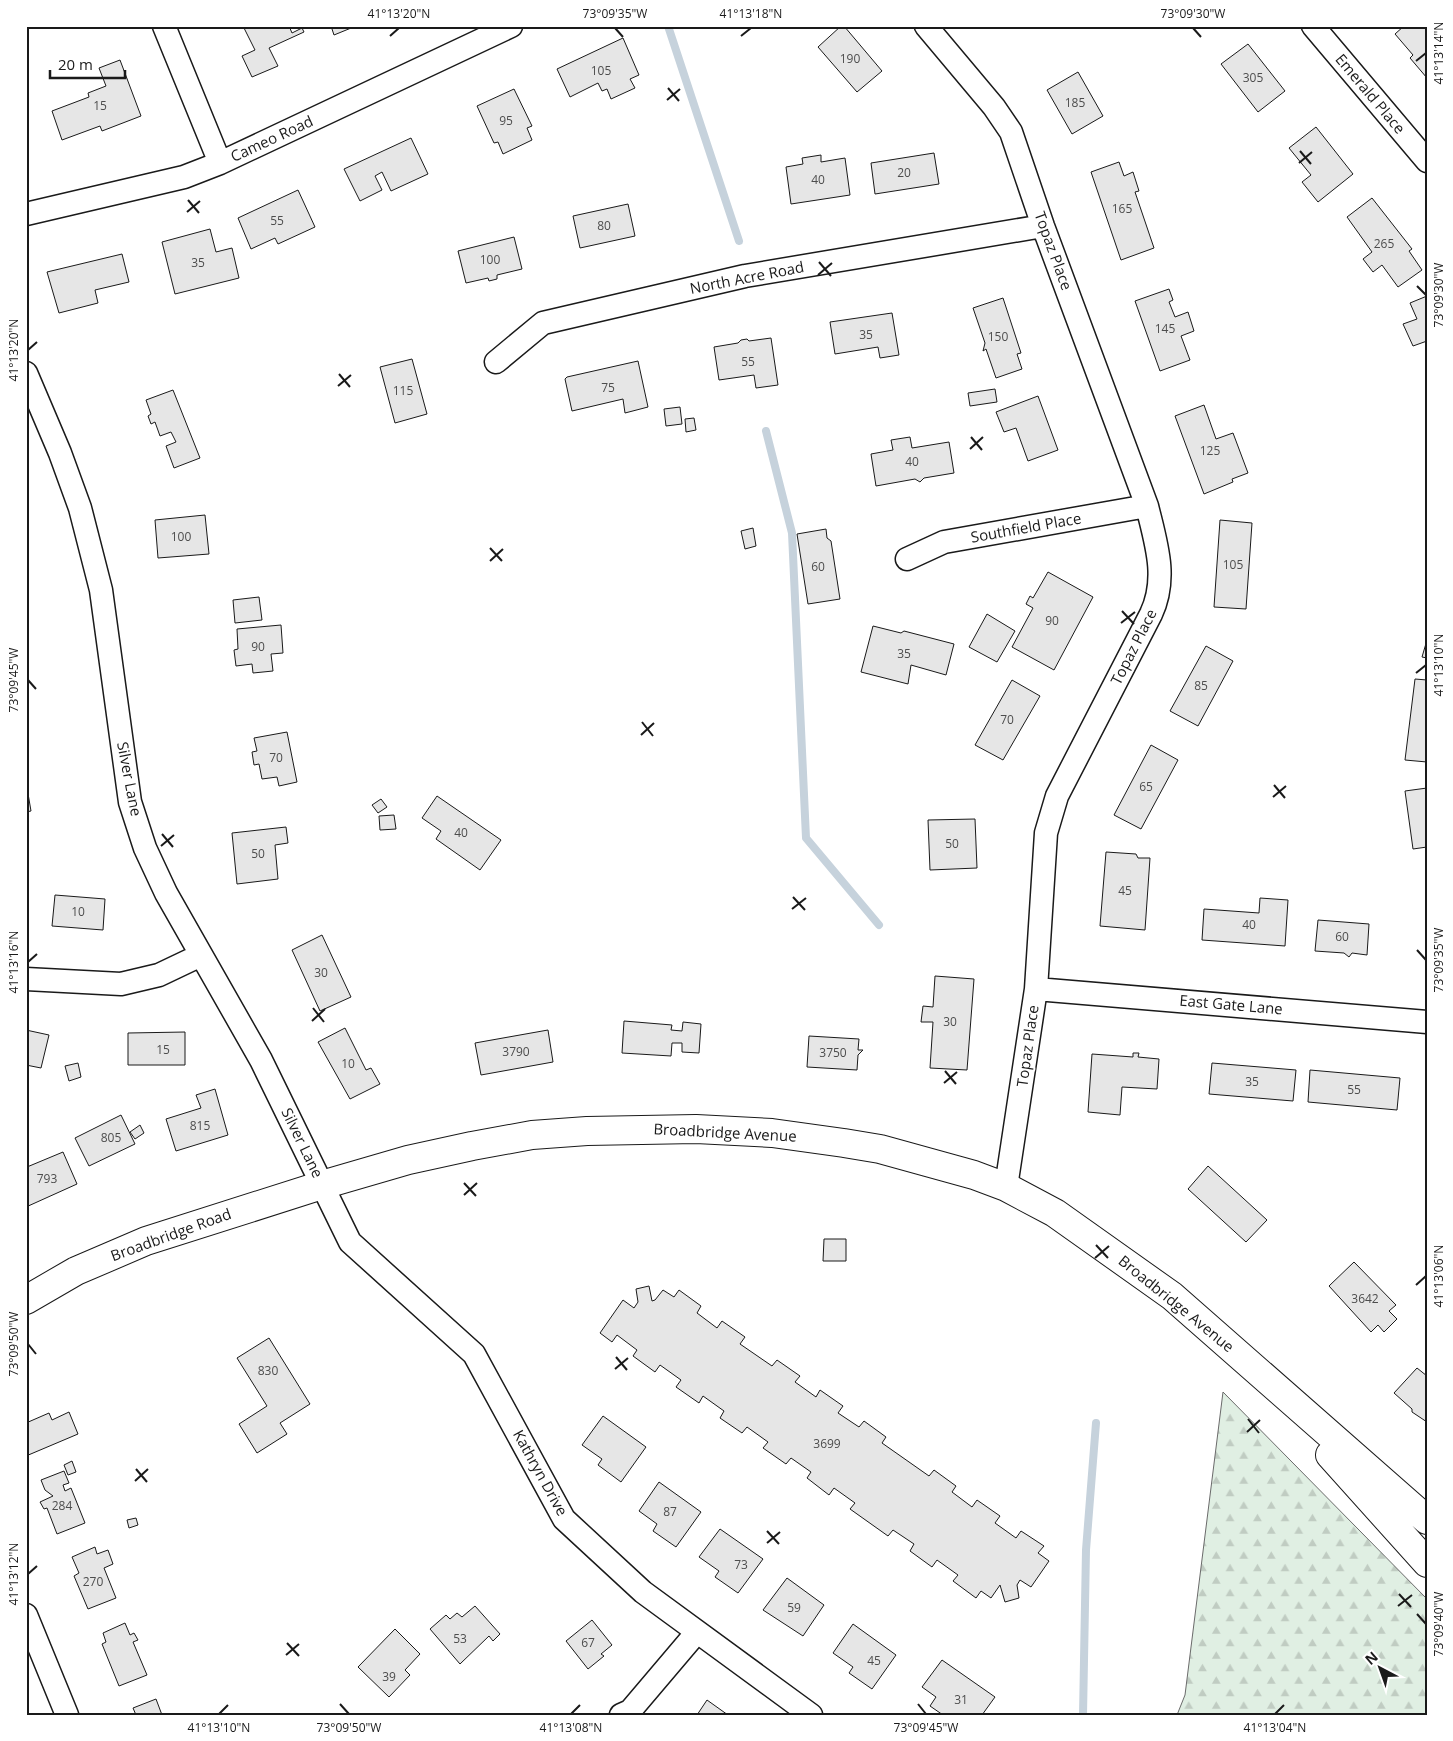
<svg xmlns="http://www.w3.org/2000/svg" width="1453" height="1741" font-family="'Open Sans',sans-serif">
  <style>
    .forest { fill: url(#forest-firs); stroke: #6a6a6a }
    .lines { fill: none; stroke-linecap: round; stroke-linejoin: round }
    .stream { stroke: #c6d2dc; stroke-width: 8 }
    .building { fill: #e6e6e6; stroke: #1a1a1a }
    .minor-casing { stroke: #1a1a1a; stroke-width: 25 }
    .secondary-casing { stroke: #1a1a1a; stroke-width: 30 }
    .minor { stroke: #fff; stroke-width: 22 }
    .secondary { stroke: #fff; stroke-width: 28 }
    .ticks { fill: none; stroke: #1a1a1a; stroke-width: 2 }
    .labels { text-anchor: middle; stroke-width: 4; stroke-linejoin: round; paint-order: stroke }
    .number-label { font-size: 12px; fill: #4d4d4d }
    .street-label { font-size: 15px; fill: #1a1a1a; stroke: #fff }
    .neatline { fill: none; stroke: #1a1a1a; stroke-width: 2 }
    .ticks-label { font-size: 12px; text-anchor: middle; fill: #1a1a1a }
  </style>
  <defs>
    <pattern id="forest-firs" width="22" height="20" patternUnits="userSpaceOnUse" patternTransform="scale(1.25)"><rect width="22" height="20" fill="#e0efe3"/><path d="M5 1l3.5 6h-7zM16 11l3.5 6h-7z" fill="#c0ccc2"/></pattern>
  </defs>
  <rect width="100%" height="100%" fill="#fff"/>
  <path class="forest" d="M1223 1392 1427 1599V1715H1177L1185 1695Z"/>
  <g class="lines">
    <path class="stream" d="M668 26 739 241
      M766 431 792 533 806 838 879 925
      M1083 1715 1086 1550 1096 1423"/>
  </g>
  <path class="building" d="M243 26H289L292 33 302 28 304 32 269 48 278 66 252 77 242 56 255 50Z
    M331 26H356L334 35Z
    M841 26H844L882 71 857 92 818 47Z
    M1404 26H1427V78L1410 58 1413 55 1395 34Z
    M623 38 639 75 630 79 635 88 611 99 607 89 602 91 598 83 570 97 557 69Z
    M1248 44 1285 91 1258 112 1221 64Z
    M120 60 141 116 102 131 100 126 62 140 52 111 89 97 88 93 106 86 99 68Z
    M1078 72 1103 116 1072 134 1047 90Z
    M514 89 532 126 527 128 532 140 503 154 498 142 494 143 477 106Z
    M1316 127 1353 174 1318 202 1302 182 1311 175 1289 148Z
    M411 138 428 174 391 191 382 172 375 176 382 190 360 201 344 169Z
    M934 153 939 184 875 194 871 163Z
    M821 155V162L845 158 850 195 791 204 786 167 803 164 802 158Z
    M1119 162 1124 176 1133 172 1139 191 1135 192 1154 248 1121 260 1091 172Z
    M298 190 315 227 278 244 275 238 251 249 238 218Z
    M1372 198 1412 249 1409 251 1422 270 1398 287 1382 265 1373 272 1363 259 1372 252 1347 217Z
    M628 204 635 236 580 248 573 216Z
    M210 229 216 252 232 248 239 278 175 294 162 242Z
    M514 237 522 269 497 275V279L489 281 488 278 466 283 458 251Z
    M122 254 129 282 95 290 98 303 59 313 47 272Z
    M1169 289 1173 300 1169 302 1175 317 1188 312 1194 331 1181 336 1190 360 1160 371 1135 301Z
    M1427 296V341L1413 346 1403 324 1417 319 1410 303Z
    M1003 298 1021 353 1017 354 1022 369 996 378 986 349 983 351 985 343 973 308Z
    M892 313 899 355 880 358 878 347 835 354 830 322Z
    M771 338 778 385 756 388 754 375 719 380 714 347 738 343 741 340 747 339 749 341Z
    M412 359 427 414 395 423 380 367Z
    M638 361 648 407 625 413 623 399 572 411 565 379 567 377Z
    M995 389 997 402 970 406 968 393Z
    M173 390 200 458 174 468 166 446 176 442 171 432 160 436 155 422 151 424 148 416 151 414 146 400Z
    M1038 396 1058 450 1028 461 1016 428 1004 432 996 412Z
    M1204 405 1216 439 1233 433 1248 473 1232 479 1233 482 1204 494 1175 416Z
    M680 407 682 424 666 426 664 409Z
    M694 418 696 430 686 432 685 419Z
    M910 437 912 448 949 442 954 473 924 478 920 482 915 479 876 486 871 454 893 450 891 440Z
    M205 515 209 554 158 558 155 520Z
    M1220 520 1252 523 1246 609 1214 607Z
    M753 528 756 546 745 549 741 531Z
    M826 529 827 538 831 541 840 599 808 604 797 534Z
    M1048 572 1093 597 1054 670 1012 647 1033 608 1026 604 1030 596 1033 598Z
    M259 597 262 620 235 623 233 600Z
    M987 614 1015 631 997 662 969 647Z
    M281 625 283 653 271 654 273 671 253 673 252 664 236 666 234 650 238 649 237 629Z
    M873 626 901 633 904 631 954 644 946 675 911 665 908 684 861 672Z
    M1427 640V658L1422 657Z
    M1206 646 1233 661 1198 726 1170 711Z
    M1415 679 1427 680V762L1405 760Z
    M1012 680 1040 696 1003 760 975 745Z
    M287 732 297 782 279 786 277 777 262 779 259 764 254 765 252 752 257 751 254 738Z
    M1151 745 1178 760 1141 829 1114 815Z
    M26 782 31 811 26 812Z
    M1427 788V847L1413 849 1405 791Z
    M437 796 501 840 480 870 436 839 441 831 422 818Z
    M381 799 387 807 378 813 372 805Z
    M394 815 396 829 380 830 379 816Z
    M975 819 977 868 930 870 928 820Z
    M286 827 288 843 275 845 278 879 237 884 232 833Z
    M1106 852 1136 854 1138 858H1150L1145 930 1100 926Z
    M55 895 105 899 103 930 52 926Z
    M1260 898 1288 900 1285 946 1202 940 1204 909 1259 913Z
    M1318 920 1369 924 1367 955 1352 953 1349 957 1344 953 1315 951Z
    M322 935 351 997 320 1011 292 950Z
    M935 976 974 979 967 1070 930 1068 933 1022H921L923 1006 933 1007Z
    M624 1021 672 1025 671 1030 682 1031 683 1022 701 1024 699 1053 682 1052V1043H672L671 1056 622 1053Z
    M345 1028 366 1070 371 1068 380 1084 350 1099 318 1042Z
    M26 1030 49 1035 41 1068 26 1065Z
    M548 1030 553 1062 481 1075 475 1043Z
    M185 1032V1065H128V1033Z
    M809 1036 859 1039 858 1050H863L858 1055 857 1070 807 1067Z
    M1133 1053H1139L1138 1057 1159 1059 1157 1089 1122 1087 1120 1115 1088 1112 1092 1054 1133 1057Z
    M78 1063 81 1077 69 1081 65 1066Z
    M1212 1063 1296 1070 1293 1101 1209 1094Z
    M1310 1070 1400 1078 1397 1110 1308 1102Z
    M215 1089 228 1135 176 1151 166 1119 201 1108 196 1095Z
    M121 1115 135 1144 89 1166 75 1138Z
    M140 1125 144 1133 135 1139 130 1132Z
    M63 1152 77 1184 26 1207V1164L27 1167Z
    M1208 1166 1267 1220 1246 1242 1188 1189Z
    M824 1239H846V1261H823Z
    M1354 1262 1396 1305 1389 1311 1397 1319 1384 1332 1378 1325 1371 1332 1329 1286Z
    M649 1286 652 1301 655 1300 663 1290 674 1297 679 1290 701 1306 697 1313 717 1328 722 1321 745 1337 740 1344 772 1366 777 1360 800 1376 795 1382 816 1397 820 1390 843 1406 838 1413 859 1427 864 1421 886 1437 882 1443 929 1476 934 1470 956 1486 952 1492 972 1507 977 1500 1000 1516 995 1523 1016 1538 1021 1531 1044 1546 1038 1553 1049 1561 1031 1587 1020 1580 1017 1585 1019 1598 1005 1602 1000 1585 991 1598 981 1591 976 1598 953 1581 958 1575 937 1560 932 1567 910 1551 914 1544 893 1530 888 1536 850 1509 855 1503 834 1488 829 1495 807 1478 811 1472 791 1458 786 1464 763 1448 768 1442 747 1427 742 1433 720 1418 724 1411 703 1396 699 1403 676 1387 681 1380 660 1365 655 1372 633 1356 637 1350 617 1335 612 1342 600 1333 623 1300 634 1308 638 1302 636 1289Z
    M269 1338 310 1404 280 1423 287 1434 257 1453 239 1424 267 1406 237 1358Z
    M1417 1368 1427 1376V1422L1412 1412V1409L1394 1393Z
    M69 1412 78 1434 26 1456V1423L49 1413 52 1420Z
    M603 1416 646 1447 621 1482 598 1465 602 1459 582 1445Z
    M72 1461 76 1472 68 1475 64 1465Z
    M64 1471 69 1483 63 1485 65 1491 71 1488 85 1523 57 1534 47 1508 44 1509 40 1502 53 1496 45 1490 41 1480Z
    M659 1482 701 1512 676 1547 653 1531 657 1524 639 1511Z
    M136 1518 138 1525 129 1528 127 1520Z
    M720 1529 763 1559 738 1593 715 1577 719 1571 699 1557Z
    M95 1547 97 1554 108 1550 113 1564 104 1568 116 1598 88 1609 74 1576 79 1573 72 1557Z
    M787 1578 824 1605 803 1636 763 1610Z
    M475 1606 500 1634 493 1641 489 1636 460 1664 430 1629 446 1615 450 1619 457 1613 462 1617Z
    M592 1620 612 1645 601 1654 604 1656 588 1669 566 1641Z
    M125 1623 130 1635 134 1633 138 1640 133 1642 147 1675 119 1686 102 1644 106 1642 103 1633Z
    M853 1624 896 1655 872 1689 849 1673 853 1667 833 1653Z
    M395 1629 420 1654 405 1670 410 1675 389 1697 358 1667Z
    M942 1660 995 1697 982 1715H943L930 1706 936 1697 922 1687Z
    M156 1699 162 1715H136L133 1708Z
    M707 1700 728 1715H697Z"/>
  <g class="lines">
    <g class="minor-casing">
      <path id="minor" d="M164 26 220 163
        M926 26 994 107 1011 132 1043 226 1147 506C1156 543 1168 578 1151 614L1057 796 1046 833 1036 989 1006 1187
        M1313 26 1427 161
        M26 214 184 177 220 163 511 26
        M496 362 543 323 745 276 1043 226
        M26 373 60 453 80 508 101 590 130 802 145 848 166 893 261 1060 350 1242 474 1354 564 1519 643 1592 811 1715
        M907 559 944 542 1147 506
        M26 979 121 984 159 975 201 955
        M1036 989 1427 1022
        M26 1615 67 1715
        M621 1715 630 1711 697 1632"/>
    </g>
    <g class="secondary-casing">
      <path id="secondary" d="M26 1300 76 1271 146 1241 322 1185 408 1160 472 1146 532 1135 587 1131 696 1129 772 1133 844 1143 880 1149 974 1175 1006 1187 1055 1213 1172 1296 1427 1520
        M1330 1455 1427 1563"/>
    </g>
    <use href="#minor" class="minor"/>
    <use href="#secondary" class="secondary"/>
  </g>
  <path class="ticks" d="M615 28 623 37M1193 28 1201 37M390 36 399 28M741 36 751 28M1416 61 1426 53M668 88 679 101M667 100 680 89M1300 151 1311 164M1299 163 1312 152M188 200 199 213M187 212 200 201M819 262 831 276M818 275 832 263M1417 286 1426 295M28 350 37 342M339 374 350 387M338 386 351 375M971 437 982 450M970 449 983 437M490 548 502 561M490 561 503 549M1122 611 1134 624M1121 623 1135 612M1416 673 1426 665M28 680 36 689M642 722 653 736M641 735 654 723M1274 785 1285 798M1273 797 1286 786M162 834 173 847M161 846 174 835M793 897 805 910M792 909 806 898M1417 950 1426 960M28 962 37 954M313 1008 324 1022M312 1021 325 1009M945 1071 956 1084M944 1083 957 1072M464 1183 476 1196M464 1195 477 1183M1096 1245 1108 1258M1095 1258 1109 1246M1416 1285 1426 1276M28 1344 36 1354M616 1357 627 1370M615 1369 628 1358M1248 1419 1259 1433M1247 1432 1260 1420M136 1469 147 1482M135 1481 148 1469M767 1531 779 1544M767 1543 780 1532M28 1574 37 1566M1399 1594 1411 1607M1398 1606 1412 1595M1417 1614 1426 1624M287 1643 299 1656M286 1655 299 1644M340 1704 349 1714M918 1704 926 1714M219 1714 228 1705M571 1714 580 1705M1275 1714 1284 1705"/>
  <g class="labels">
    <g class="number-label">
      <text x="850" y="63">190</text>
      <text x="601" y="75">105</text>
      <text x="1253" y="82">305</text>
      <text x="1075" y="107">185</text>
      <text x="100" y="110">15</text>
      <text x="506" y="125">95</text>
      <text x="904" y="177">20</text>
      <text x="818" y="184">40</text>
      <text x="1122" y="213">165</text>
      <text x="277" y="225">55</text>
      <text x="604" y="230">80</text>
      <text x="1384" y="248">265</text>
      <text x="490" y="264">100</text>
      <text x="198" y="267">35</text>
      <text x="1165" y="333">145</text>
      <text x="866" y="339">35</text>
      <text x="998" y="341">150</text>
      <text x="748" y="366">55</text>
      <text x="608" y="392">75</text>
      <text x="403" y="395">115</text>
      <text x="1210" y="455">125</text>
      <text x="912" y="466">40</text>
      <text x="181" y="541">100</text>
      <text x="1233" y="569">105</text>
      <text x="818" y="571">60</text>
      <text x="1052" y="625">90</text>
      <text x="258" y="651">90</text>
      <text x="904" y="658">35</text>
      <text x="1201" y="690">85</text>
      <text x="1007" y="724">70</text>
      <text x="276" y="762">70</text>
      <text x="1146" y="791">65</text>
      <text x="461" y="837">40</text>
      <text x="952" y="848">50</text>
      <text x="258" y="858">50</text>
      <text x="1125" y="895">45</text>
      <text x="78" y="916">10</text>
      <text x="1249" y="929">40</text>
      <text x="1342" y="941">60</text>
      <text x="321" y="977">30</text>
      <text x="950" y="1026">30</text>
      <text x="163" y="1054">15</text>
      <text x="516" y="1056">3790</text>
      <text x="833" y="1057">3750</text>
      <text x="348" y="1068">10</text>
      <text x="1252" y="1086">35</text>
      <text x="1354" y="1094">55</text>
      <text x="200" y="1130">815</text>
      <text x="111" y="1142">805</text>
      <text x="47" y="1183">793</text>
      <text x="1365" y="1303">3642</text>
      <text x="268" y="1375">830</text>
      <text x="827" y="1448">3699</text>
      <text x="62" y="1510">284</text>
      <text x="670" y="1516">87</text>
      <text x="741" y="1569">73</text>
      <text x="93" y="1586">270</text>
      <text x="794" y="1612">59</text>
      <text x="460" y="1643">53</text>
      <text x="588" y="1647">67</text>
      <text x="874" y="1665">45</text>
      <text x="389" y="1681">39</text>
      <text x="961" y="1704">31</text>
    </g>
    <g class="street-label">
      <text transform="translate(1370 94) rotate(50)" y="5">Emerald Place</text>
      <text transform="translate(272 139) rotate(-25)" y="5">Cameo Road</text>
      <text transform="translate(1053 251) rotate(70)" y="5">Topaz Place</text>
      <text transform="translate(747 278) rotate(-11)" y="5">North Acre Road</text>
      <text transform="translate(1026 528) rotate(-10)" y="5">Southfield Place</text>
      <text transform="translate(1134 647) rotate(-63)" y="5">Topaz Place</text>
      <text transform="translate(129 779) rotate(79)" y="5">Silver Lane</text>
      <text transform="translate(1231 1005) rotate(5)" y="5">East Gate Lane</text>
      <text transform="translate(1028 1046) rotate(-82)" y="5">Topaz Place</text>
      <text transform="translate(725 1133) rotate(3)" y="5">Broadbridge Avenue</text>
      <text transform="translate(302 1143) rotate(64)" y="5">Silver Lane</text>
      <text transform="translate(171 1235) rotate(-20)" y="5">Broadbridge Road</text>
      <text transform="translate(1176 1304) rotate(39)" y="5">Broadbridge Avenue</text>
      <text transform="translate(540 1473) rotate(61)" y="5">Kathryn Drive</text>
    </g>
  </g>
  <rect width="1453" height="1741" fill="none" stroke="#ffffff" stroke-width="55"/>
  <g transform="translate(1380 1668) rotate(319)" stroke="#ffffff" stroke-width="4" paint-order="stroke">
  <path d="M0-4L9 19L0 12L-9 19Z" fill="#1a1a1a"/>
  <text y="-8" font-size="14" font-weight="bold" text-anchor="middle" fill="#1a1a1a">N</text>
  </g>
  <path d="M50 70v8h75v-8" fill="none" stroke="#1a1a1a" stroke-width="2.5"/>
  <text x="58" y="70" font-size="15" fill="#1a1a1a" stroke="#ffffff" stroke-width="4" paint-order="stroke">20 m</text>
  <rect x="28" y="28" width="1398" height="1686" class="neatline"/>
  <g class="ticks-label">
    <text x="399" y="18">41°13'20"N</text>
    <text x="615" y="18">73°09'35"W</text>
    <text x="751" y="18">41°13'18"N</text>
    <text x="1193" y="18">73°09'30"W</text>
    <text transform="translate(1439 53) rotate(-90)" y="4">41°13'14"N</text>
    <text transform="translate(1439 295) rotate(-90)" y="4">73°09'30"W</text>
    <text transform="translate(14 350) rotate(-90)" y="4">41°13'20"N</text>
    <text transform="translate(1439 665) rotate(-90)" y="4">41°13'10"N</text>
    <text transform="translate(14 680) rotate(-90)" y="4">73°09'45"W</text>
    <text transform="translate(1439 960) rotate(-90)" y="4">73°09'35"W</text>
    <text transform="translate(14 962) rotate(-90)" y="4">41°13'16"N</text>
    <text transform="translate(1439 1276) rotate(-90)" y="4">41°13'06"N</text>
    <text transform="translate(14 1344) rotate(-90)" y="4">73°09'50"W</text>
    <text transform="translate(14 1574) rotate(-90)" y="4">41°13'12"N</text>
    <text transform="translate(1439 1624) rotate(-90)" y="4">73°09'40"W</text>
    <text x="219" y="1732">41°13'10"N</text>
    <text x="349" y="1732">73°09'50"W</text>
    <text x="571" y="1732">41°13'08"N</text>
    <text x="926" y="1732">73°09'45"W</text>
    <text x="1275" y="1732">41°13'04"N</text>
  </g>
</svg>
